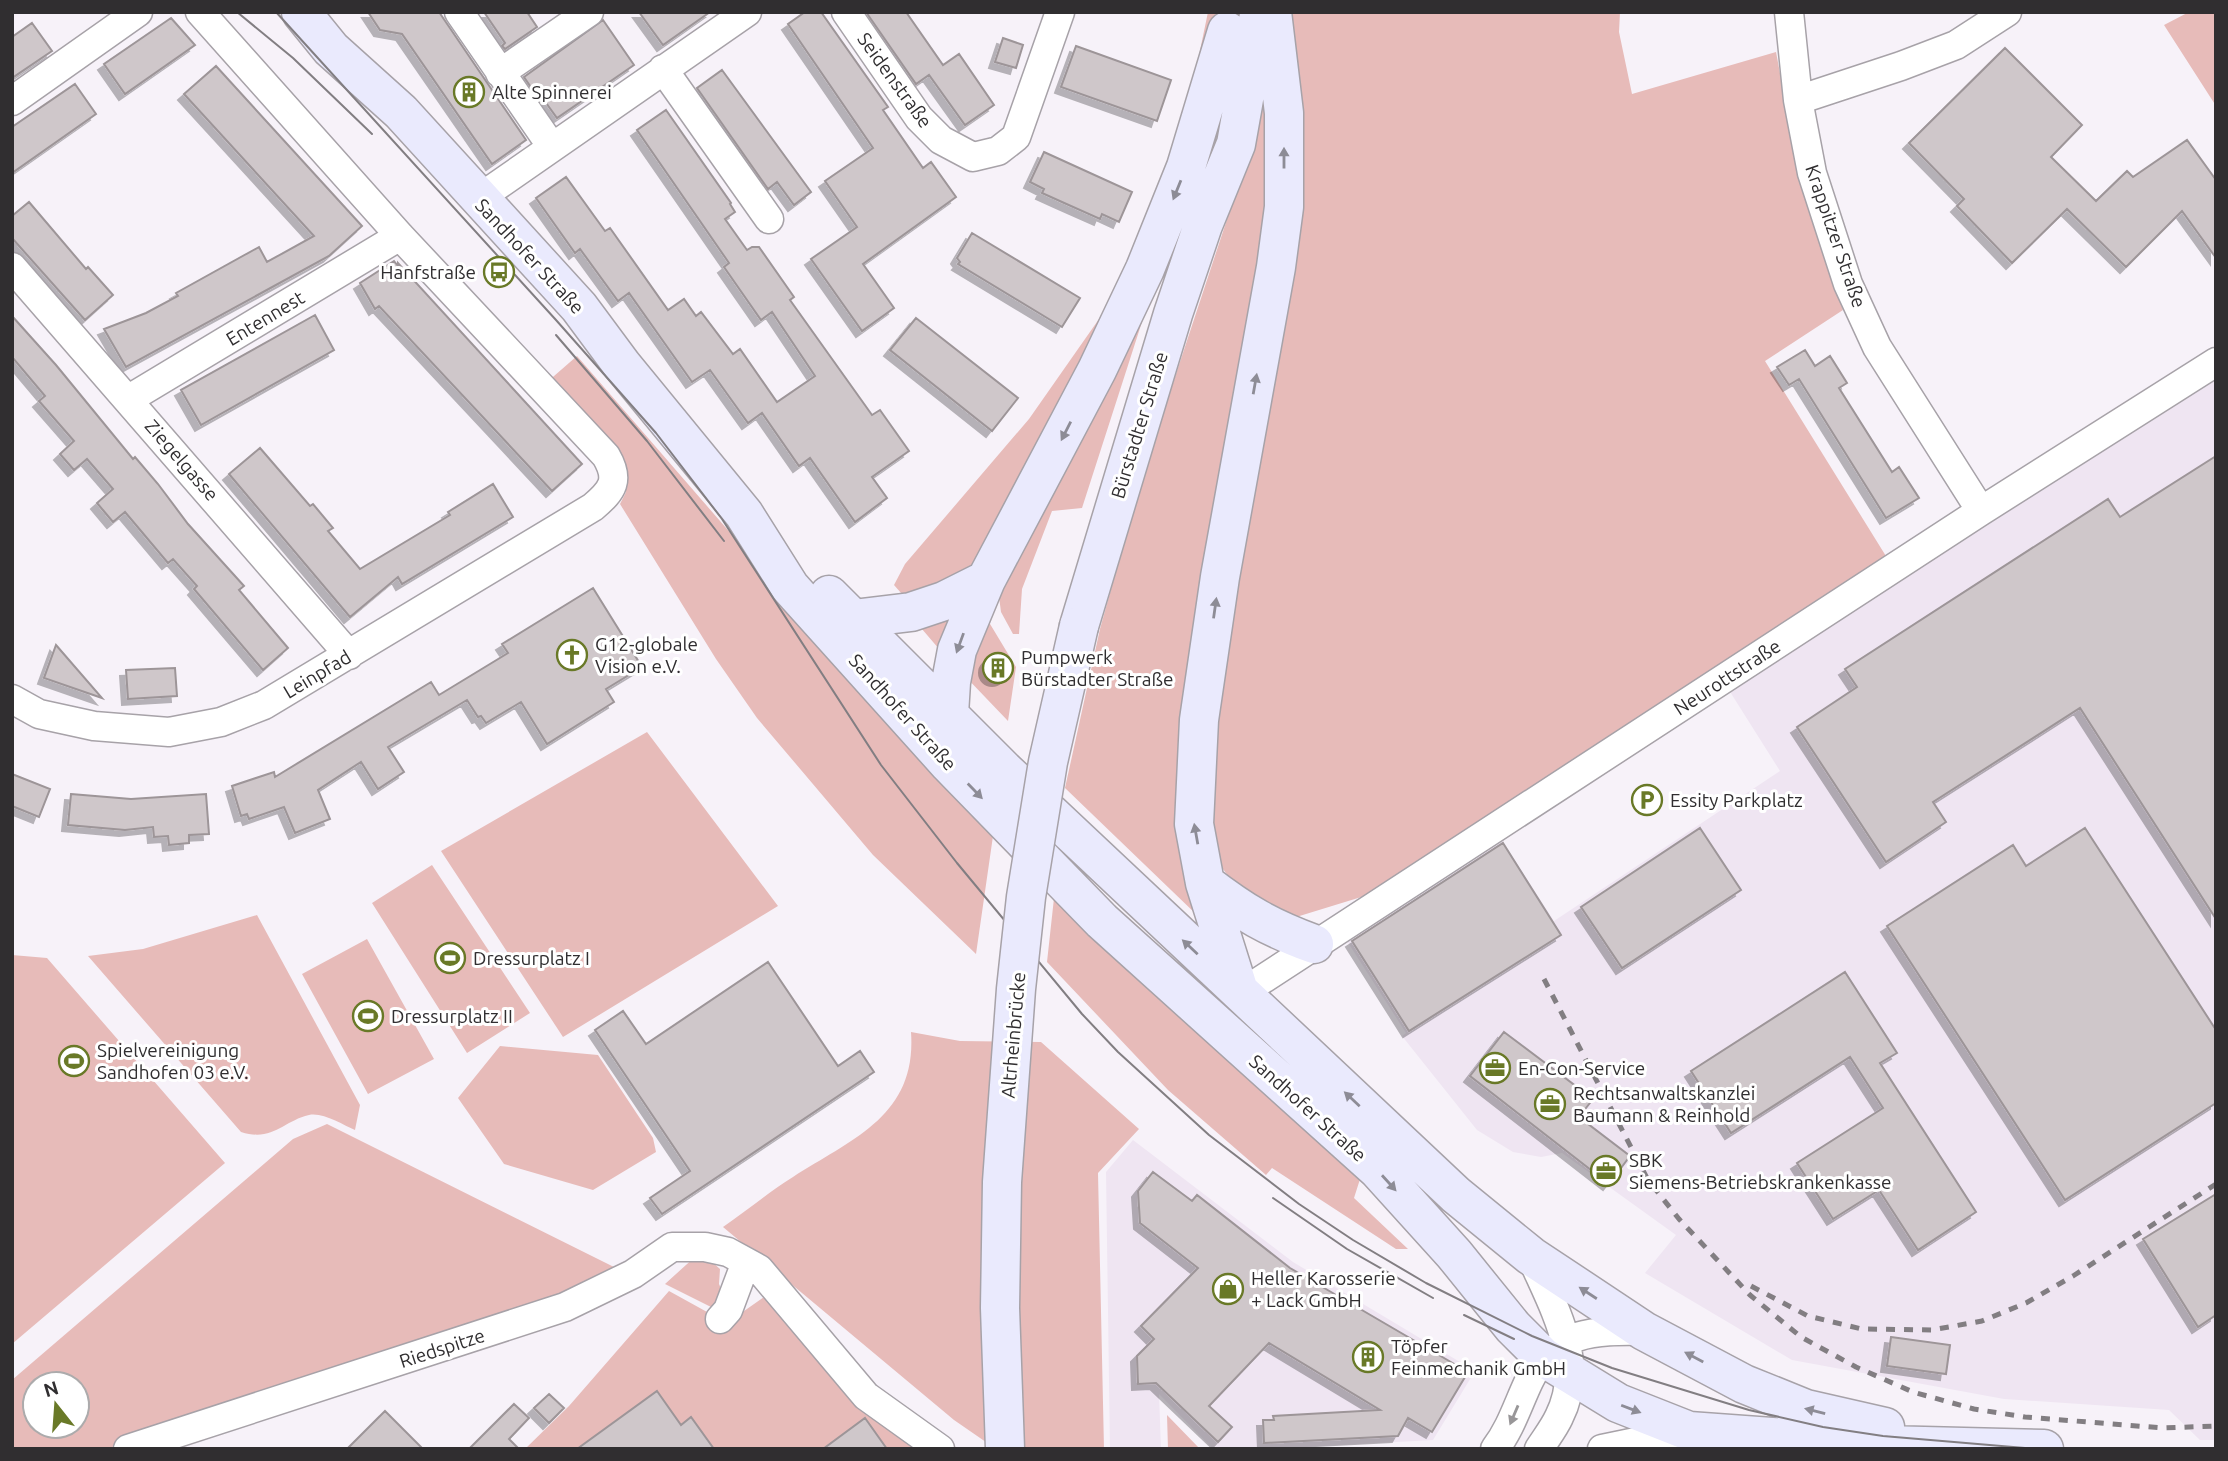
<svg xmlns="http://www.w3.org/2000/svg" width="2228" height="1461" font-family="Ubuntu,sans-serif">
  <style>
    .built { fill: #efe5f2 }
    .green { fill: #e7bbb9; fill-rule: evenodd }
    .building { fill: #cfc7ca; stroke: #9d9598; stroke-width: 2; filter: url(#shadow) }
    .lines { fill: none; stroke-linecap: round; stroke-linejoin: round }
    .street-casing { stroke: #a7a2a8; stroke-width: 31 }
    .secondary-casing { stroke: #a7a2a8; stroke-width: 41 }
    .street { stroke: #fff; stroke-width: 28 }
    .secondary { stroke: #eaeafd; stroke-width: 38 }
    .tram { stroke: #827e82; stroke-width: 2 }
    .rail { stroke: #827e82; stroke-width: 5; stroke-dasharray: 9 9; stroke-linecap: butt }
    .secondary-bridge-casing { stroke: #a7a2a8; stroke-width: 41; stroke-linecap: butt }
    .secondary-bridge { stroke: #eaeafd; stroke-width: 38 }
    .oneway { fill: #8d8c96 }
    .oneway2 { fill: #989698 }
    .labels { text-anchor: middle; stroke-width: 6; stroke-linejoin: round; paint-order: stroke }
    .street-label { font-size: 19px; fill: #302e30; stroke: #fff }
    .poi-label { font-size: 19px; fill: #302e30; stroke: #fff; text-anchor: start }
  </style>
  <defs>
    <filter id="shadow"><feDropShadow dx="-6" dy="6" stdDeviation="0" flood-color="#0004"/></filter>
  </defs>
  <rect width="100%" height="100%" fill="#f7f2f9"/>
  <path class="built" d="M2216 378V1440H2200L2169 1410 2004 1399 1792 1360 1645 1273 1676 1235 1562 1153 1541 1157 1513 1152 1477 1130 1402 1036 1406 1033 1345 938 1501 839 1554 921 1780 771 1727 687Z
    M1133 1140 1293 1262 1475 1371 1433 1440 1270 1449H1213L1159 1394 1161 1449H1110L1106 1172Z"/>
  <path class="green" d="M1208 12H1216L1201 87 1160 217 966 577 909 602 894 585 905 564 1029 419 1099 319 1129 266 1188 108Z
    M1288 12H1620L1619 32 1632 94 1776 52 1800 180 1843 310 1765 361 1889 561 1371 894 1280 922 1240 892 1217 861 1208 809 1215 722Z
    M2189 12H2216V106L2164 25Z
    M1266 45 1276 139 1198 916 1065 788 1100 629 1144 471 1241 177Z
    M1160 266 1082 508 1052 511 1022 589 1019 634H1013L1001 612 998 589Z
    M577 356 993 836 976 954 873 855 757 718 716 659 620 504 626 492 625 466 546 383Z
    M966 603 945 656 916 622Z
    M984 614 1016 667 1008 721 963 674Z
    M647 732 778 906 563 1037 441 851Z
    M432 865 530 1013 467 1053 372 903Z
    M1055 889 1361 1176 1354 1198 1408 1249H1396L1272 1168 1266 1175 1168 1090 1047 962Z
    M257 915 360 1105 355 1130C343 1125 323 1112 309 1115 283 1121 273 1142 241 1132L88 956 143 949Z
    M367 939 434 1059 368 1094 302 974Z
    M12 955 47 958 225 1163 12 1344Z
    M911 1032 960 1041 1041 1042 1139 1129 1098 1173 1104 1449H996L954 1420 723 1227C746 1211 769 1192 793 1177 852 1139 917 1116 911 1032Z
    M500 1046 598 1055 653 1138 656 1152 593 1190 504 1164 458 1098Z
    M327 1124 618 1269 468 1331 106 1449H12V1380L293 1139ZM35 1384H77V1426H35Z
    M697 1255 712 1262 720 1269 719 1284 725 1298 715 1309 665 1284Z
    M669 1291 727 1323 767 1295 925 1449H525L569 1406Z
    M1167 1415 1200 1449H1168Z"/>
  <path class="building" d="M368 12H439L526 140 492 164 402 34 380 30Z
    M484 12H527L537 27 505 49 502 46 505 43Z
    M639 12H710L663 45Z
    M805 12H821L888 107 883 110 923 168 931 162 956 197 863 264 894 308 862 331 811 259 857 227 825 181 873 148 788 24Z
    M866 12H906L943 65 959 54 994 105 965 125 929 75 916 84Z
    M171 18 195 45 125 94 104 64Z
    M603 20 634 65 557 118 544 100 541 102 524 77Z
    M32 23 52 51 12 78V37Z
    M1003 38 1023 45 1016 68 995 62Z
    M1076 46 1171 80 1157 121 1061 87Z
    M2005 48 2082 125 2051 157 2096 201 2127 171 2133 177 2187 140 2216 180V258L2182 211 2126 267 2067 209 2012 263 1957 206 1964 199 1909 143Z
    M216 66 362 226 329 256 126 367 104 329 146 313 178 296 176 293 259 247 267 262 314 236 184 94Z
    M722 70 811 192 794 205 777 182 768 189 697 88Z
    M75 84 96 114 12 173V127Z
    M666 110 731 203 730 204 735 212 725 219 747 250 752 247H759L794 297 790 300 872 415 880 410 909 451 872 477 887 498 855 522 810 458 799 466 762 413 748 423 710 370 692 382 629 293 618 301 580 249 575 253 536 198 566 177 605 231 610 228 668 310 684 299 696 316 701 312 733 354 740 349 777 402 815 376 772 312 761 320 724 267 729 263 637 130Z
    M1044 152 1132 192 1119 222 1102 214 1100 219 1062 202 1042 193 1044 189 1030 182Z
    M29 202 86 269 88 267 113 295 85 320 12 238V216Z
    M972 233 1080 298 1062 327 958 264 960 262 957 258Z
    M394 261 398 266V263L582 464 552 491 379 306 375 309 360 283Z
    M315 315 334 350 201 425 181 390Z
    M12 316 56 365 133 459 135 457 158 484 188 524 244 586 239 590 288 648 263 670 194 589 197 586 173 559 168 563 125 512 113 522 97 503 113 489 87 459 74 470 60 454 74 441 39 401 45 396 12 357Z
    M916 318 1018 398 992 431 890 350Z
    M1805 350 1815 366 1830 356 1847 383 1839 388 1892 472 1899 467 1919 498 1886 518 1799 379 1789 385 1777 367Z
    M260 448 310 506 313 504 333 528 328 531 360 569 450 515 448 512 493 484 513 517 402 584 398 577 350 617 229 474Z
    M2216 456V919L2080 708 1933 802 1946 822 1886 862 1797 727 1857 687 1845 669 2108 499 2120 517Z
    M593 588 642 667 606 689 614 702 547 744 521 702 486 723 481 716 478 717 467 700 388 747 404 772 378 789 361 762 318 790 330 819 295 833 284 807 249 819 247 814 241 816 232 786 274 772 275 777 431 682 439 695 508 653 502 644Z
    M56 645 102 698 44 678Z
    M985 667a13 13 0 1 1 26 0a13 13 0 1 1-26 0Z
    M175 668 177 696 128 699 126 670Z
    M12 774 50 789 39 817 12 806Z
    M71 794 131 799 206 794 209 834 189 835V843L169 845 168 836 154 837 153 827 125 830 68 825Z
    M1700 828 1741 890 1622 968 1581 907Z
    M2085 828 2216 1030V1103L2065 1200 1887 926 2013 845 2026 866Z
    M1503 843 1561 935 1409 1031 1352 941Z
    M768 962 838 1066 860 1051 874 1072 662 1214 650 1198 690 1171 595 1030 623 1011 646 1044Z
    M1845 972 1897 1053 1880 1063 1976 1212 1918 1250 1879 1190 1833 1219 1797 1163 1883 1108 1850 1057 1731 1133 1691 1071Z
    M1504 1032 1593 1099 1579 1117 1630 1156 1609 1184 1470 1076Z
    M1153 1172 1192 1201 1197 1195 1290 1268 1468 1372 1432 1432 1408 1418 1398 1436 1264 1443 1263 1420H1274L1273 1416 1380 1410 1269 1343 1209 1406 1232 1427 1218 1442 1156 1383 1138 1384 1137 1356 1154 1339 1141 1326 1198 1268 1140 1223 1138 1191Z
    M2216 1194V1315L2198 1327 2143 1239Z
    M1891 1337 1950 1345 1946 1374 1887 1366Z
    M657 1391 681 1425 691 1417 714 1449H577Z
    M549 1394 564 1408 549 1423 534 1408Z
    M514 1404 529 1418 509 1439 519 1449H469Z
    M385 1411 423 1449H347Z
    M865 1418 887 1449H823Z"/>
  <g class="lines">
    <g class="street-casing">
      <path id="street" d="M459 12 552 147
        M846 12 919 118 941 140 973 157 998 151 1016 137 1060 12
        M1789 12 1798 100 1812 173 1848 284 1877 347 1981 511
        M663 69 769 219
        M500 73 589 12
        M1798 100 1901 66 1956 45 2007 12
        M12 101 138 12
        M478 199 747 12
        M12 267 349 655
        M129 399 400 236
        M12 699 39 714 94 726 169 732 221 722 264 705 593 507C613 490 620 480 606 456L400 236 200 12
        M1240 994 1981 511 2216 362
        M1531 1256C1553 1307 1587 1362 1559 1417 1554 1428 1546 1438 1539 1449
        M720 1319 728 1310 746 1262
        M128 1449 565 1307 633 1274 672 1247H705L728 1252 759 1269 866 1396 940 1449
        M1495 1449C1511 1428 1518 1404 1529 1381 1552 1331 1596 1330 1644 1331
        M1602 1449 1689 1431"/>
    </g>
    <g class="secondary-casing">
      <path id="secondary" d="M301 12 331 49 401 112 579 307 622 365 744 514 790 587 949 764 1102 921 1378 1170 1454 1254 1513 1327 1543 1357 1618 1403 1689 1431 1884 1445 2044 1449
        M829 595 1004 770 1456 1195 1531 1256 1644 1331 1744 1384 1806 1409 1885 1427
        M853 619 911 612 944 601 986 580
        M1079 626 1173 314 1203 225 1236 144 1259 15
        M948 730 951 682 957 650 986 580 1097 370 1145 269 1186 167 1227 31
        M1205 883C1244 913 1268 927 1314 944
        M1238 988 1205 883 1194 824 1199 720 1220 577 1276 267 1284 207V113L1272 12"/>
    </g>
    <use href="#street" class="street"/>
    <use href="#secondary" class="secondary"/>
    <path class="tram" d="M237 12 293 58 372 134
      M276 12 556 320 656 433 722 519 881 765 957 863 1082 1014 1118 1052 1209 1135 1299 1204 1353 1240 1426 1283 1532 1336 1612 1368 1749 1410 1823 1427 1883 1436 2038 1449
      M556 335 647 441 724 541
      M1273 1198 1347 1249 1433 1298
      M1464 1315 1514 1339"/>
    <path class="rail" d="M1544 979 1648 1180 1679 1219 1750 1295 1801 1337 1856 1367 1913 1392 1974 1409 2025 1417 2163 1428 2216 1426
      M1751 1286 1808 1316 1862 1329 1932 1330 1982 1321 2026 1303 2073 1276 2216 1184"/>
    <g class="secondary-bridge-casing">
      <path id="secondary-bridge" d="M1005 1449 1000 1308 1002 1182 1016 989 1026 897 1048 762 1079 626"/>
    </g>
    <use href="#secondary-bridge" class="secondary-bridge"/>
  </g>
  <defs><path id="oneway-solid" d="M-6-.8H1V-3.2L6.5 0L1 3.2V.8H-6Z" transform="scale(1.75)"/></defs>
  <g class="oneway">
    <use href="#oneway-solid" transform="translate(1284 158) rotate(-90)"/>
    <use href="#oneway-solid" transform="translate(1177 190) rotate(112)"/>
    <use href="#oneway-solid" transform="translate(1255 384) rotate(-80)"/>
    <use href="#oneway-solid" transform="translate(1066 431) rotate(117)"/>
    <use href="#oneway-solid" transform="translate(1215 608) rotate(-82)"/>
    <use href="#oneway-solid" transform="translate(960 643) rotate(110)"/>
    <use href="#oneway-solid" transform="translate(975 791) rotate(46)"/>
    <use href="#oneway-solid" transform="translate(1196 834) rotate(-100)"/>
    <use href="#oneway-solid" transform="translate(1190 947) rotate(-137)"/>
    <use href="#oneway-solid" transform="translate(1352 1099) rotate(-137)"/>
    <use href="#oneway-solid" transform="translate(1389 1183) rotate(48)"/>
    <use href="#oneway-solid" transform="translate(1588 1293) rotate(-147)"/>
    <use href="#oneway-solid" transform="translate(1694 1357) rotate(-152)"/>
    <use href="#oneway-solid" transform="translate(1631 1409) rotate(21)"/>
    <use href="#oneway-solid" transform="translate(1815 1411) rotate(-166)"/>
  </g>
  <use class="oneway2" href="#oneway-solid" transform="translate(1514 1415) rotate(113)"/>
  <defs>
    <g id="building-ring" transform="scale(1.575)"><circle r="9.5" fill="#fff" stroke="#697927" stroke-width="1.5"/><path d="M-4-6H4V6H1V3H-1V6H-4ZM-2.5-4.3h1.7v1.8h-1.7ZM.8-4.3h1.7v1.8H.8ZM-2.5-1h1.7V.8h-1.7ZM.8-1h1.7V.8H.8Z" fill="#697927"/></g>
    <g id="bus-ring" transform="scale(1.575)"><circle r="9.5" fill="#fff" stroke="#697927" stroke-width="1.5"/><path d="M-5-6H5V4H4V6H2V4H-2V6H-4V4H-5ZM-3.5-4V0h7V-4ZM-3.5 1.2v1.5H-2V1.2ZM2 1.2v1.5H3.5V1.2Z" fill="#697927"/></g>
    <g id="church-ring" transform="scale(1.575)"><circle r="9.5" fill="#fff" stroke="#697927" stroke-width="1.5"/><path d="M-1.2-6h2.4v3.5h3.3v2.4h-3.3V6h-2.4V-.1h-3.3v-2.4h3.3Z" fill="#697927"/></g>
    <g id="parking-ring" transform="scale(1.575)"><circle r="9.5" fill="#fff" stroke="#697927" stroke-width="1.5"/><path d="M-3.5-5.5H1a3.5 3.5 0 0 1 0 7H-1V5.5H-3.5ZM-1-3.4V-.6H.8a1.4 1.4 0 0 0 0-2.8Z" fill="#697927"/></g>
    <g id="stadium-ring" transform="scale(1.575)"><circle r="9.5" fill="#fff" stroke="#697927" stroke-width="1.5"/><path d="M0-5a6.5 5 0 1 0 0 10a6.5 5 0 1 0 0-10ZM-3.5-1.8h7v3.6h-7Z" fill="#697927"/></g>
    <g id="office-ring" transform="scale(1.575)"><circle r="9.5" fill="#fff" stroke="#697927" stroke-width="1.5"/><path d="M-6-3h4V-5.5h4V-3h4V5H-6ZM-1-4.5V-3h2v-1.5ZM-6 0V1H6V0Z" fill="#697927"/></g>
    <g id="shop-ring" transform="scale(1.575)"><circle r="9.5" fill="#fff" stroke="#697927" stroke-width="1.5"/><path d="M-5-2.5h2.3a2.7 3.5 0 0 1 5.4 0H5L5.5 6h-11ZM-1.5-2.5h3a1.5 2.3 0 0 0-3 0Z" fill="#697927"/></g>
  </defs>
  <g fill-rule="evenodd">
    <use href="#building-ring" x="469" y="92"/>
    <use href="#bus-ring" x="499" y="272"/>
    <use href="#church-ring" x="572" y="655"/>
    <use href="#building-ring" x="998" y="668"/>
    <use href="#parking-ring" x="1647" y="800"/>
    <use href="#stadium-ring" x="450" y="958"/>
    <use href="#stadium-ring" x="368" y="1016"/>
    <use href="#stadium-ring" x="74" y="1061"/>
    <use href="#office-ring" x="1495" y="1068"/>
    <use href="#office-ring" x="1550" y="1104"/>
    <use href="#office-ring" x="1606" y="1171"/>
    <use href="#shop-ring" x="1228" y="1289"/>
    <use href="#building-ring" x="1368" y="1357"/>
  </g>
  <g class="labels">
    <g class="street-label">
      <text transform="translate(895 80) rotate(54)" y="7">Seidenstraße</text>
      <text transform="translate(1836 236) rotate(71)" y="7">Krappitzer Straße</text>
      <text transform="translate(530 256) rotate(47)" y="7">Sandhofer Straße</text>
      <text transform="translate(265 318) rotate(-31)" y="7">Entennest</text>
      <text transform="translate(1139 425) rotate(-73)" y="7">Bürstadter Straße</text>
      <text transform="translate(182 460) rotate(49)" y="7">Ziegelgasse</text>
      <text transform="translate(317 674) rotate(-31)" y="7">Leinpfad</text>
      <text transform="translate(1727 677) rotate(-33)" y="7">Neurottstraße</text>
      <text transform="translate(903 712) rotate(48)" y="7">Sandhofer Straße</text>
      <text transform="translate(1013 1035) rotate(-85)" y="7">Altrheinbrücke</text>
      <text transform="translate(1308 1108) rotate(42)" y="7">Sandhofer Straße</text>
      <text transform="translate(442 1348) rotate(-18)" y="7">Riedspitze</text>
    </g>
    <g class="poi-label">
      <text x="492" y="99">Alte Spinnerei</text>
      <text x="476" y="279" text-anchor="end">Hanfstraße</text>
      <text x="595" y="651">G12-globale<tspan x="595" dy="22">Vision e.V.</tspan></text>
      <text x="1021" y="664">Pumpwerk<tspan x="1021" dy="22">Bürstadter Straße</tspan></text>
      <text x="1670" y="807">Essity Parkplatz</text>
      <text x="473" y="965">Dressurplatz I</text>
      <text x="391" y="1023">Dressurplatz II</text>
      <text x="97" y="1057">Spielvereinigung<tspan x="97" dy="22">Sandhofen 03 e.V.</tspan></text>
      <text x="1518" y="1075">En-Con-Service</text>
      <text x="1573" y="1100">Rechtsanwaltskanzlei<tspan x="1573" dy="22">Baumann &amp; Reinhold</tspan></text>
      <text x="1629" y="1167">SBK<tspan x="1629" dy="22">Siemens-Betriebskrankenkasse</tspan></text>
      <text x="1251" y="1285">Heller Karosserie<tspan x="1251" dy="22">+ Lack GmbH</tspan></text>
      <text x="1391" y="1353">Töpfer<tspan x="1391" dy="22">Feinmechanik GmbH</tspan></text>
    </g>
  </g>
  <rect width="2228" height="1461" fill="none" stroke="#302e30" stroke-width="28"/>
  <g transform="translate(56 1405) rotate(343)"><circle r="33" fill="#ffffff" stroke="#acabac" stroke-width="2"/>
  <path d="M0-5L12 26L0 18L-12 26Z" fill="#697927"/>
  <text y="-10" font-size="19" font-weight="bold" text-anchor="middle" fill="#302e30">N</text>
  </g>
</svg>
